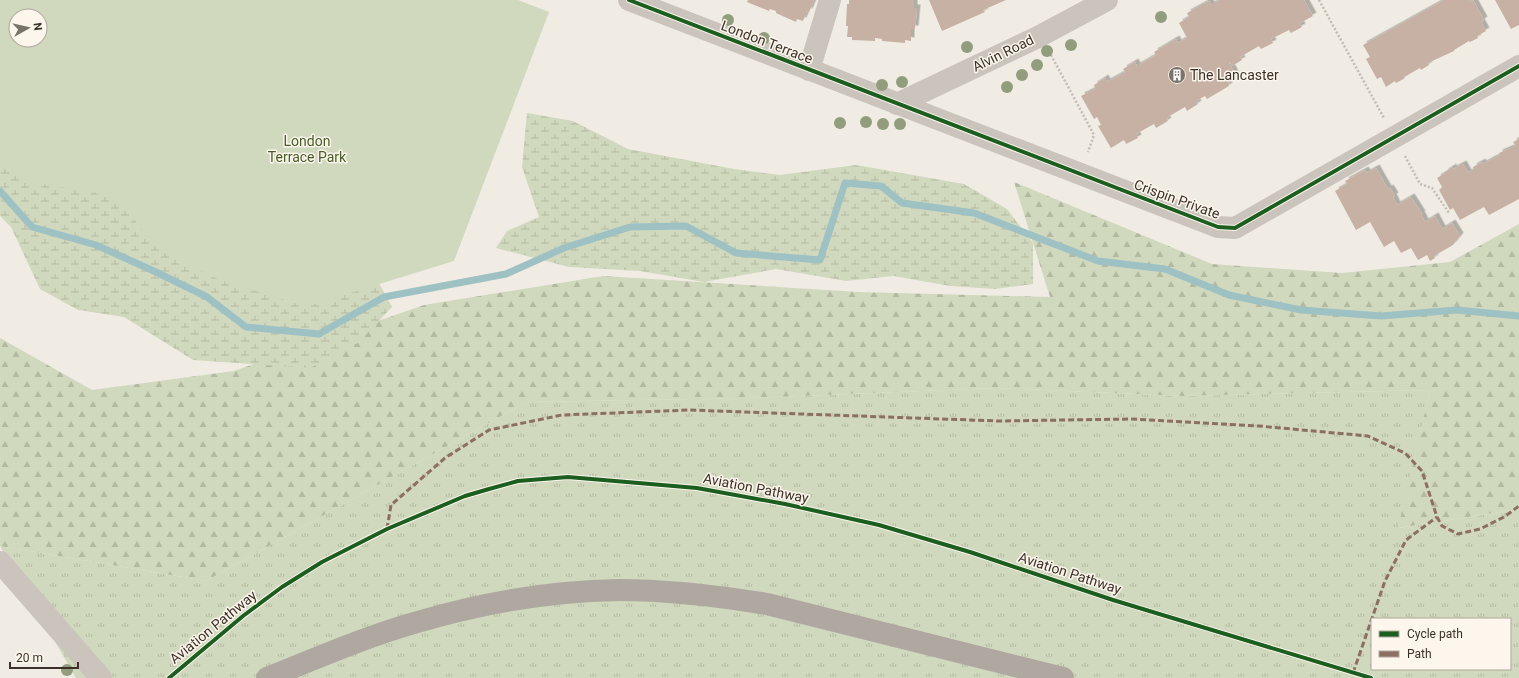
<svg xmlns="http://www.w3.org/2000/svg" width="1519" height="678" font-family="Roboto,sans-serif">
  <style>
    .grass { fill: url(#grass-tufts); fill-rule: evenodd }
    .forest { fill: url(#forest-firs) }
    .wetland { fill: url(#wetland-marsh) }
    .park { fill: #d0d8bd; fill-rule: evenodd }
    .lines { fill: none; stroke-linecap: round; stroke-linejoin: round }
    .stream { stroke: #9ec1c4; stroke-width: 7 }
    .building { fill: #c6b1a4; filter: url(#shadow) }
    .path { stroke: #c2bcb5; stroke-width: 2.5; stroke-dasharray: 2 2; stroke-linecap: butt }
    .minor { stroke: #cac4bc; stroke-width: 22 }
    .major { stroke: #afa8a1; stroke-width: 22 }
    .quiet { stroke: #8d6e63; stroke-width: 3; stroke-dasharray: 6 3; stroke-linecap: butt }
    .cycleway-casing { stroke: #fcf6ec; stroke-width: 6 }
    .cycleway { stroke: #1b5e20; stroke-width: 4 }
    .tree { fill: #929d7e }
    .labels { text-anchor: middle; stroke-width: 3; stroke-linejoin: round; paint-order: stroke }
    .street-label { font-size: 14px; fill: #3c3129; stroke: #fcf6ec }
    .poi-label { font-size: 14px; fill: #3c3129; stroke: #fcf6ec; text-anchor: start }
    .park-label { font-size: 14px; fill: #465d2a; stroke: #fcf6ec }
  </style>
  <defs>
    <pattern id="grass-tufts" width="24" height="20" patternUnits="userSpaceOnUse"><rect width="24" height="20" fill="#d0d8bd"/><path d="M3 7l-1-3M5 7V3M7 7l1-3M15 17l-1-3M17 17v-4M19 17l1-3" fill="none" stroke="#b4baa2"/></pattern>
    <pattern id="forest-firs" width="22" height="20" patternUnits="userSpaceOnUse"><rect width="22" height="20" fill="#d0d8bd"/><path d="M5 1l3.5 6h-7zM16 11l3.5 6h-7z" fill="#b4baa2"/></pattern>
    <pattern id="wetland-marsh" width="20" height="14" patternUnits="userSpaceOnUse"><rect width="20" height="14" fill="#d0d8bd"/><path d="M1 5h8M5 5V1M11 12h8M15 12V8" fill="none" stroke="#b4baa2"/></pattern>
    <filter id="shadow"><feDropShadow dx="3.5" dy="-3.5" stdDeviation="0" flood-color="#0004"/></filter>
  </defs>
  <rect width="100%" height="100%" fill="#f0ece4"/>
  <path class="grass" d="M996 388 1182 396 1430 390 1399 528 1519 509V678H76L0 546 206 581 526 402 748 398ZM1372 619H1510V669H1372Z"/>
  <path class="forest" d="M1014 182 1212 264 1342 273 1450 262 1519 224V509L1398 528 1430 390 1182 396 996 388 748 398 526 402 206 581 0 546V338L92 390 234 371 424 305 603 276 859 292 1050 297Z"/>
  <path class="wetland" d="M0 84 349 228 392 307 358 343 310 368 193 360 124 317 78 310 40 289 11 227 0 216Z
    M527 113 573 121 628 149 734 169 780 175 856 165 964 184 1007 209 1033 243V284L995 289 951 286 893 276 846 281 776 269 704 282 640 271 569 267 496 248 507 231 539 217 522 167Z"/>
  <path class="park" d="M0 0H518L549 12 454 261 314 304H298L220 280 182 262 155 246 129 213 114 199 96 193 31 182 6 170 0 166ZM16 16H40V40H16Z"/>
  <g class="lines">
    <path class="stream" d="M0 191 32 227 96 245 156 272 207 297 246 327 319 334 384 297 506 274 564 248 630 227 686 226 736 253 820 260 845 183 881 186 902 203 974 213 1098 261 1165 269 1229 295 1301 310 1381 316 1457 310 1519 316"/>
  </g>
  <path class="building" d="M748 0H814L809 12 807 11 803 21 797 19 796 22 776 13V11L770 9 769 11 747 2Z
    M849 0H914V8H917L915 29H911V41L905 40V43L882 41V39L875 38V41L852 40V37H847L848 26H846L847 4H849Z
    M929 0H1006L983 10 985 12 942 31Z
    M1220 0H1304L1313 16 1300 23 1302 27 1291 33 1289 30 1271 39 1273 43 1261 49 1259 46 1240 57 1242 60 1232 66 1230 62 1229 63 1237 78 1228 83 1229 86 1207 99 1205 96 1196 101 1198 104 1187 111 1185 107 1166 118 1168 121 1156 128 1154 124 1136 134 1138 138 1126 144 1124 140 1111 148 1098 126 1101 125 1097 117 1094 119 1081 96 1095 89 1094 85 1105 78 1107 82 1125 72 1123 69 1135 62 1137 66 1156 55 1154 52 1176 39 1178 43 1187 38 1179 23 1189 17 1187 13 1209 1 1211 5Z
    M1444 0H1469L1470 2 1473 0 1484 20 1481 22 1486 31 1477 36 1478 38 1470 42 1469 41 1454 50V51L1428 63 1429 65 1421 70 1420 68 1404 77 1405 78 1396 83 1395 81 1386 87 1381 77 1377 79 1366 59 1370 57 1363 45Z
    M1495 0H1519V25L1511 29Z
    M1519 139V199L1489 215 1484 207 1460 220 1453 208 1450 210 1439 190 1442 187 1437 178 1445 173V172L1453 167V169L1463 164 1468 173 1474 169 1473 167 1482 162 1483 164 1500 155 1499 153 1516 146 1513 142Z
    M1376 168 1388 189 1390 188 1395 196 1393 197 1397 205 1411 197 1422 214H1421L1425 222 1435 216 1442 229 1452 223 1460 236 1453 245 1434 256 1435 258 1430 261 1427 255 1418 260 1411 248 1401 253 1394 241 1384 247 1370 222 1356 230 1335 191 1347 184 1345 181 1365 170 1367 173Z"/>
  <g class="lines">
    <path class="path" d="M1319 0 1384 118
      M1051 55 1094 135 1088 152
      M1405 156 1420 184 1432 188 1449 213"/>
    <path class="minor" d="M629 0 1218 227 1235 228 1519 66
      M809 70 830 0
      M897 104 1038 37 1107 0
      M0 562 101 678"/>
    <path class="major" d="M267 678C315 659 365 637 414 623 481 603 550 591 619 590 668 590 718 596 767 604L1063 678"/>
    <path class="quiet" d="M387 529 391 505 445 458 489 430 562 415 689 410 999 421 1131 419 1259 426 1368 436 1405 453 1422 471 1437 517 1442 526 1458 534 1480 529 1504 517 1519 506
      M1353 673 1385 581 1406 540 1437 517"/>
    <g class="cycleway-casing">
      <path id="cycleway" d="M629 0 1218 227 1235 228 1519 66
        M169 678 243 616 282 587 322 562 387 529 465 496 489 489 518 481 568 477 697 488 785 504 879 525 970 552 1113 600 1371 678"/>
    </g>
    <use href="#cycleway" class="cycleway"/>
  </g>
  <g class="tree">
    <circle cx="1161" cy="17" r="6"/>
    <circle cx="728" cy="20" r="6"/>
    <circle cx="764" cy="38" r="6"/>
    <circle cx="1071" cy="45" r="6"/>
    <circle cx="967" cy="47" r="6"/>
    <circle cx="1047" cy="51" r="6"/>
    <circle cx="1037" cy="65" r="6"/>
    <circle cx="1022" cy="75" r="6"/>
    <circle cx="902" cy="82" r="6"/>
    <circle cx="882" cy="85" r="6"/>
    <circle cx="1007" cy="87" r="6"/>
    <circle cx="866" cy="122" r="6"/>
    <circle cx="840" cy="123" r="6"/>
    <circle cx="883" cy="124" r="6"/>
    <circle cx="900" cy="124" r="6"/>
    <circle cx="67" cy="670" r="6"/>
  </g>
  <defs>
    <g id="building-disc" transform="scale(0.9)"><circle r="9.5" fill="#7b726a" stroke="#fcf6ec"/><path d="M-4-6H4V6H1V3H-1V6H-4ZM-2.5-4.3h1.7v1.8h-1.7ZM.8-4.3h1.7v1.8H.8ZM-2.5-1h1.7V.8h-1.7ZM.8-1h1.7V.8H.8Z" fill="#fff"/></g>
  </defs>
  <g fill-rule="evenodd">
    <use href="#building-disc" x="1177" y="75"/>
  </g>
  <g class="labels">
    <g class="street-label">
      <text transform="translate(767 42) rotate(21)" y="5">London Terrace</text>
      <text transform="translate(1003 53) rotate(-26)" y="5">Alvin Road</text>
      <text transform="translate(1177 199) rotate(20)" y="5">Crispin Private</text>
      <text transform="translate(756 488) rotate(11)" y="5">Aviation Pathway</text>
      <text transform="translate(1070 573) rotate(18)" y="5">Aviation Pathway</text>
      <text transform="translate(213 627) rotate(-39)" y="5">Aviation Pathway</text>
    </g>
    <g class="poi-label">
      <text x="1190" y="80">The Lancaster</text>
    </g>
    <g class="park-label">
      <text x="307" y="146">London<tspan x="307" dy="16">Terrace Park</tspan></text>
    </g>
  </g>
  <rect x="1371" y="618" width="140" height="52" fill="#fcf6ec" stroke="#afa79e"/>
  <rect x="1379" y="631" width="20" height="6" fill="#1b5e20" stroke="#afa79e"/>
  <text x="1407" y="638" font-size="12" fill="#3c3129">Cycle path</text>
  <rect x="1379" y="651" width="20" height="6" fill="#8d6e63" stroke="#afa79e"/>
  <text x="1407" y="658" font-size="12" fill="#3c3129">Path</text>
  <g transform="translate(28 28) rotate(82)"><circle r="19" fill="#fcf6ec" stroke="#afa79e"/>
  <path d="M0-3L7 15L0 10L-7 15Z" fill="#7b726a"/>
  <text y="-6" font-size="11" font-weight="bold" text-anchor="middle" fill="#3c3129">N</text>
  </g>
  <path d="M10 662v6h68v-6" fill="none" stroke="#3c3129" stroke-width="2"/>
  <text x="16" y="662" font-size="12" fill="#3c3129" stroke="#fcf6ec" stroke-width="3" paint-order="stroke">20 m</text>
</svg>
